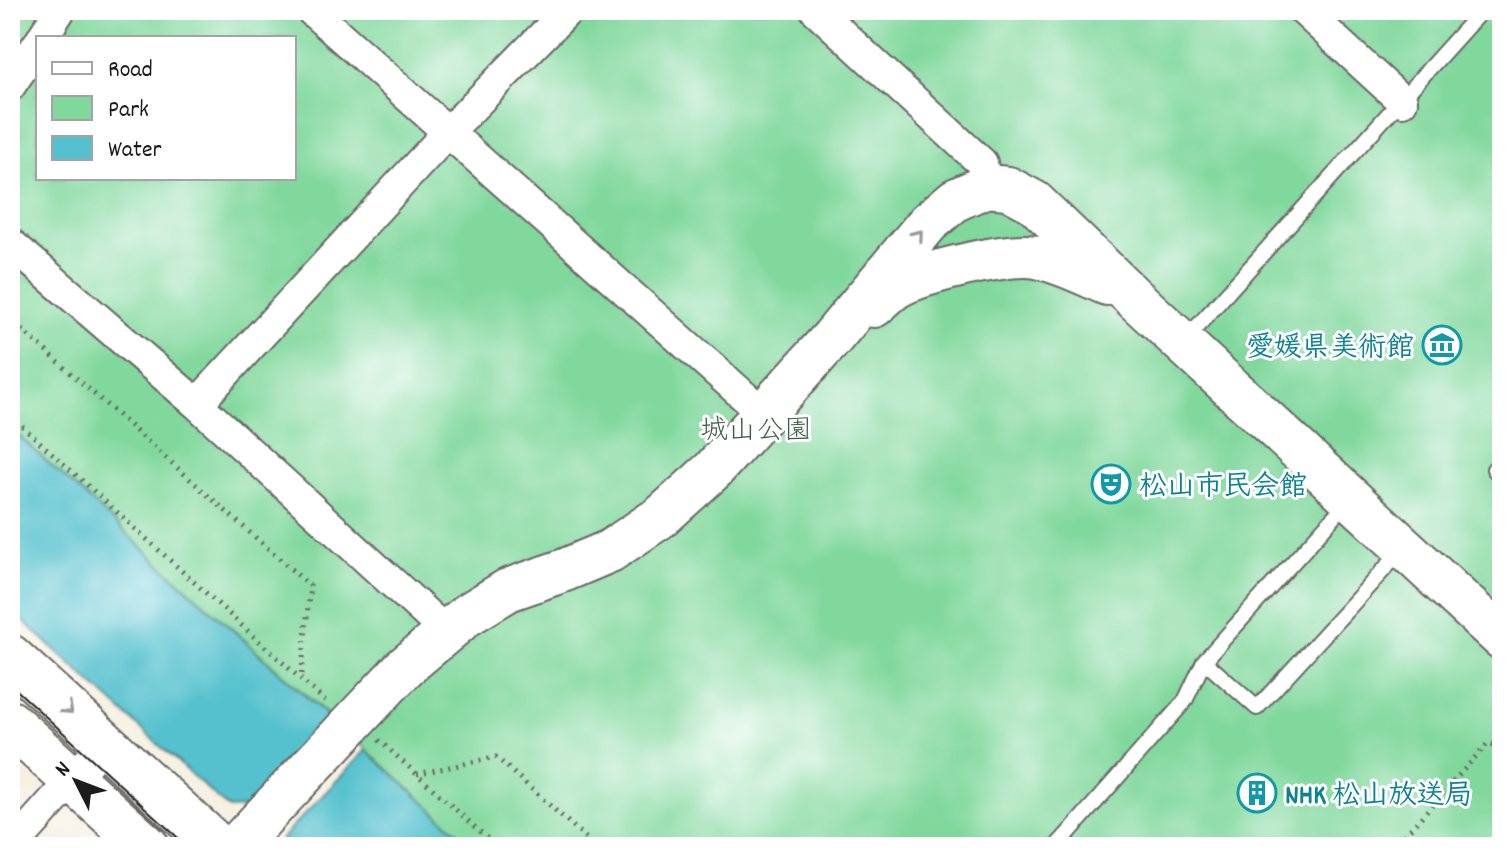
<svg xmlns="http://www.w3.org/2000/svg" width="1512" height="857" font-family="Dekko,'Klee One',sans-serif">
  <style>
    .green { fill: #81d89d; stroke: #4e7a5c; stroke-width: 2; fill-rule: evenodd }
    .water { fill: #55c1ce; stroke: #386e75; stroke-width: 2 }
    .lines { fill: none; stroke-linecap: round; stroke-linejoin: round }
    .lane-casing { stroke: #696762; stroke-width: 18 }
    .street-casing { stroke: #696762; stroke-width: 34 }
    .secondary-casing { stroke: #696762; stroke-width: 46 }
    .highway-casing { stroke: #696762; stroke-width: 48 }
    .path { stroke: #696762; stroke-width: 5; stroke-dasharray: 2 6; stroke-linecap: butt }
    .lane { stroke: #fff; stroke-width: 14 }
    .street { stroke: #fff; stroke-width: 30 }
    .secondary { stroke: #fff; stroke-width: 42 }
    .highway { stroke: #fff; stroke-width: 44 }
    .tram { stroke: #1c1c1c; stroke-width: 2 }
    .oneway { stroke: #999 }
    .labels { text-anchor: middle; stroke-width: 6; stroke-linejoin: round; paint-order: stroke }
    .culture-label { font-size: 28px; font-weight: bold; fill: #0d838f; stroke: #fff; text-anchor: start }
    .park-label { font-size: 28px; fill: #3f5e49; stroke: #fff }
  </style>
  <rect width="100%" height="100%" fill="#fff"/>
  <filter id="ink" filterUnits="userSpaceOnUse"><feTurbulence type="fractalNoise" baseFrequency=".0125" numOctaves="2"/><feDisplacementMap in="SourceGraphic" scale="16" xChannelSelector="R" yChannelSelector="G"/><feConvolveMatrix kernelMatrix="1 2 1 2 8 2 1 2 1" color-interpolation-filters="sRGB"/></filter>
  <filter id="wash" filterUnits="userSpaceOnUse"><feTurbulence type="fractalNoise" baseFrequency=".006" numOctaves="4" result="noise"/><feDisplacementMap in="SourceGraphic" scale="32" xChannelSelector="R" yChannelSelector="G"/><feGaussianBlur stdDeviation="1.8" result="paint"/><feColorMatrix in="noise" values="0 0 0 0 0 0 0 0 0 0 0 0 0 0 0 0 0 1.4 0 .05"/><feComposite in="paint" operator="in"/></filter>
  <g filter="url(#wash)">
    <rect width="100%" height="100%" fill="#f7f1e3"/>
    <path class="green" d="M10 10H1502V847H474L10 428ZM38 38H294V178H38Z"/>
    <path class="water" d="M10 428 332 720 248 808 229 809 10 609Z
      M366 750 474 847H281V839Z"/>
  </g>
  <g filter="url(#ink)">
    <g class="lines">
      <g class="lane-casing">
        <path id="lane" d="M1185 340 1482 10
          M1502 461 1494 469 1502 478
          M1349 500 1204 661 1257 708 1401 551
          M1056 847 1185 701 1204 661"/>
      </g>
      <g class="street-casing">
        <path id="street" d="M311 10 763 413
          M816 10 982 163 986 186
          M1303 10 1402 101
          M42 38 60 10
          M10 86 38 44
          M10 243 197 404 430 617 444 633
          M197 404 448 132 568 10
          M12 847 105 743"/>
      </g>
      <g class="secondary-casing">
        <path id="secondary" d="M874 306C882 299 890 291 898 286 923 273 1010 251 1037 257 1061 262 1085 274 1107 284
          M235 847 405 667 467 615 508 590 565 570 610 551 662 516 713 470 832 338 928 223 955 200 986 186 1008 188 1034 202 1133 297 1502 638"/>
      </g>
      <g class="highway-casing">
        <path id="highway" d="M10 657 218 847
          M10 723 147 847"/>
      </g>
      <path class="path" d="M10 319 310 586 301 679
        M10 415 325 701
        M379 740 497 847
        M417 774 496 757 596 847
        M1394 847 1488 743 1502 747
        M1496 847 1502 841"/>
      <use href="#lane" class="lane"/>
      <use href="#street" class="street"/>
      <use href="#secondary" class="secondary"/>
      <use href="#highway" class="highway"/>
      <path class="tram" d="M10 684 188 847"/>
    </g>
    <defs><path id="oneway-chevron" d="M-2-3.5L2.5 0L-2 3.5" fill="none" stroke-width="1.6" stroke-linecap="round" stroke-linejoin="round" transform="scale(2)"/></defs>
    <g class="oneway">
      <use href="#oneway-chevron" transform="translate(918 235) rotate(-50)"/>
      <use href="#oneway-chevron" transform="translate(68 709) rotate(42)"/>
    </g>
  </g>
  <defs>
    <g id="museum-ring" transform="scale(2)"><circle r="9.5" fill="#fff" stroke="#0f9aa8" stroke-width="1.5"/><path d="M0-6L6-3V-2H-6V-3ZM-5-1h2V3h-2ZM-1-1h2V3h-2ZM3-1h2V3H3ZM-6 4H6V6H-6Z" fill="#0f9aa8"/></g>
    <g id="theatre-ring" transform="scale(2)"><circle r="9.5" fill="#fff" stroke="#0f9aa8" stroke-width="1.5"/><path d="M-5-5.5Q0-4 5-5.5V0Q5 5 0 6Q-5 5-5 0ZM-3.3-2.5H-1v1.5H-3.3ZM1-2.5H3.3v1.5H1ZM-2.8 1Q0 5.5 2.8 1Z" fill="#0f9aa8"/></g>
    <g id="building-ring" transform="scale(2)"><circle r="9.5" fill="#fff" stroke="#0f9aa8" stroke-width="1.5"/><path d="M-4-6H4V6H1V3H-1V6H-4ZM-2.5-4.3h1.7v1.8h-1.7ZM.8-4.3h1.7v1.8H.8ZM-2.5-1h1.7V.8h-1.7ZM.8-1h1.7V.8H.8Z" fill="#0f9aa8"/></g>
  </defs>
  <g fill-rule="evenodd">
    <use href="#museum-ring" x="1442" y="345"/>
    <use href="#theatre-ring" x="1111" y="484"/>
    <use href="#building-ring" x="1257" y="793"/>
  </g>
  <g class="labels">
    <g class="culture-label">
      <text x="1414" y="355" text-anchor="end">愛媛県美術館</text>
      <text x="1139" y="494">松山市民会館</text>
      <text x="1285" y="803">NHK 松山放送局</text>
    </g>
    <g class="park-label">
      <text x="756" y="438">城山公園</text>
    </g>
  </g>
  <rect width="1512" height="857" fill="none" stroke="#fff" stroke-width="40"/>
  <rect x="36" y="36" width="260" height="144" fill="#ffffff" stroke="#a4a4a4" stroke-width="2"/>
  <rect x="52" y="62" width="40" height="12" fill="#ffffff" stroke="#a4a4a4" stroke-width="2"/>
  <text x="108" y="76" font-size="24" fill="#1c1c1c">Road</text>
  <rect x="52" y="96" width="40" height="24" fill="#81d89d" stroke="#a4a4a4" stroke-width="2"/>
  <text x="108" y="116" font-size="24" fill="#1c1c1c">Park</text>
  <rect x="52" y="136" width="40" height="24" fill="#55c1ce" stroke="#a4a4a4" stroke-width="2"/>
  <text x="108" y="156" font-size="24" fill="#1c1c1c">Water</text>
  <g transform="translate(76 781) rotate(312)" stroke="#ffffff" stroke-width="6" paint-order="stroke">
  <path d="M0-6L14 30L0 20L-14 30Z" fill="#1c1c1c"/>
  <text y="-12" font-size="22" font-weight="bold" text-anchor="middle" fill="#1c1c1c">N</text>
  </g>
</svg>
